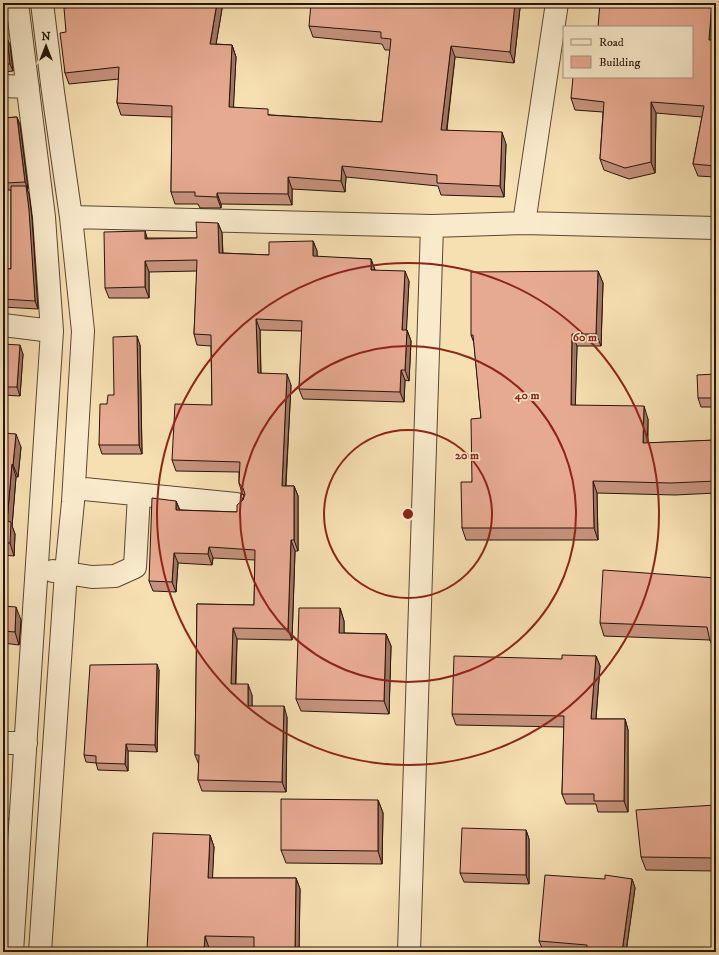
<svg xmlns="http://www.w3.org/2000/svg" width="719" height="955" font-family="'IM FELL DW Pica',serif">
  <style>
    .lines { fill: none; stroke-linecap: round; stroke-linejoin: round }
    .minor-casing { stroke: #5a4733; stroke-width: 24 }
    .minor { stroke: #f9eacc; stroke-width: 22 }
    .wall { fill: #c6927d; stroke: #261409 }
    .shaded-wall { fill: #a17766; stroke: #261409 }
    .building { fill: #e6aa91; stroke: #261409 }
    .ring { fill: none; stroke: #8f2418; stroke-width: 2 }
    .centre { fill: #8f2418; stroke: #f9eacc; stroke-width: 2 }
    .ring-label { font-size: 12px; text-anchor: middle; font-weight: bold; fill: #8f2418; stroke: #f9eacc; stroke-width: 3; stroke-linejoin: round; paint-order: stroke }
  </style>
  <rect width="100%" height="100%" fill="#f6dfb1"/>
  <filter id="stains"><feTurbulence type="fractalNoise" baseFrequency=".005" numOctaves="4"/><feColorMatrix values="0 0 0 0 .2 0 0 0 0 .09 0 0 0 0 .02 0 0 0 .5 -.17"/></filter>
  <radialGradient id="worn" r=".72"><stop offset=".6" stop-color="#630" stop-opacity="0"/><stop offset="1" stop-color="#630" stop-opacity=".3"/></radialGradient>
  <g class="lines">
    <g class="minor-casing">
      <path id="minor" d="M3 86 28 87
        M71 217 432 226 524 223 716 228
        M524 223 557 3
        M3 325 52 331
        M74 488 236 504
        M53 571 92 577 115 576 135 567 139 495
        M3 743H26
        M12 952 52 331 44 217 17 3
        M40 952 66 572 73 502 83 331 71 217 53 92 42 3
        M409 952 432 226"/>
    </g>
    <use href="#minor" class="minor"/>
  </g>
  <path class="wall" d="M223 3 216 44 232 45 236 57 233 107 271 115 382 122 390 50H385L382 44 313 37 309 26 520 8 514 63 455 57 447 130 506 144 504 197 441 195 438 186 346 177 345 192 292 189V205L221 204V208H200L198 204H175L171 192 172 117 121 115 117 103 119 79 69 84 65 73 66 32 101 4Z
    M3 38 10 45 13 71 3 72Z
    M714 40H716V201L715 198V177L698 176 693 164 702 117 656 113 655 173 629 179 604 170 600 159 603 112 575 110 571 98 692 77Z
    M17 117 20 125 28 189H27L29 194 32 218 38 309 3 307V268L11 269V190H8L6 183V160H3V118Z
    M218 223 222 233 223 253 269 255 313 241 317 251V257L371 259 375 270 409 281 406 330H407L411 341 409 381 405 380 404 402 303 399 299 389 302 331 260 330 261 373 291 385 286 486H294L298 496V551H295L292 640 237 639 236 684 252 695V706L287 717 286 792 202 791 198 780 199 765 195 755 197 604 254 605 255 560 213 558 212 565 178 563 176 592 153 591 149 581 176 501 180 510 237 512 244 495 242 493 239 483V472L176 471 172 460 212 405 211 346 197 345 194 334 197 271 149 272V298H109L105 288 145 231 147 238H197Z
    M598 271 603 283 601 346H577L575 405 648 419V443L716 440V493L675 495 597 493 598 540H466L462 528 472 482 481 418 474 343 471 335Z
    M3 344 23 354 20 396 3 395Z
    M140 345 142 454H102L99 445 107 404 114 395Z
    M716 374V407H701L698 398Z
    M3 433 21 447 18 477H16L12 526 15 534 14 556 3 555Z
    M716 578V654H715L710 640 604 636 600 623Z
    M3 606 21 620 19 645 3 643Z
    M340 608 344 621V633L386 634 391 646 389 714 301 711 296 699Z
    M596 656 600 666 596 719H625L628 730V812H598L596 804H566L562 794 564 727 456 725 452 714 562 659Z
    M159 670 157 752 128 751V771L98 770 96 763 86 762 84 755Z
    M378 800 383 813 382 864 286 863 281 850Z
    M716 805V871L646 870 641 857Z
    M526 830 529 839V884L464 882 460 873Z
    M210 835 214 847 212 878H296L300 889 299 950 254 948H209V952H148L147 950Z
    M605 879H632L635 888 626 952H570L543 950 539 941Z"/>
  <path class="shaded-wall" d="M217 3H223L214 56 210 44Z
    M513 3H518L520 8 514 63 510 52Z
    M712 3H716V17L713 51 709 40Z
    M7 38 10 45 13 71 10 64Z
    M232 45 236 57 233 118 229 107Z
    M451 46 455 57 445 142 441 130Z
    M651 102 656 113 655 173 651 162Z
    M17 117 20 125 28 189 25 182Z
    M502 132 506 144 504 197 500 186Z
    M342 166 346 177 345 192 341 181Z
    M288 177 292 189V205L288 194Z
    M26 186 29 194 32 218 38 309 35 301Z
    M217 193 221 204V208L217 197Z
    M218 223 222 233 223 263 219 253Z
    M145 231 148 242 145 239Z
    M313 241 317 251V267L313 256Z
    M371 259 375 270H371Z
    M145 261 149 272V298L145 287Z
    M405 271 409 281 406 340 402 330Z
    M598 271 603 283 601 346 596 334Z
    M256 319 260 330 261 384 258 373Z
    M407 330 411 341 409 381 405 370Z
    M572 334 577 346 575 417 571 405Z
    M137 336 140 345 142 454 139 445Z
    M20 345 23 354 20 396 17 387Z
    M401 370 405 380 404 402 400 392Z
    M287 374 291 385 285 496 282 486Z
    M644 406 648 419 647 455 643 443Z
    M16 434 21 447 18 477 13 465Z
    M12 464 16 477 12 526 15 534 14 556 10 543 7 521Z
    M593 481 597 493 598 540 594 528Z
    M294 486 298 496V551L294 540Z
    M176 501 180 511 176 510Z
    M291 540 295 551 292 640 288 629Z
    M209 547 213 558 212 565 208 554Z
    M174 553 178 563 176 592 172 582Z
    M16 607 21 620 19 645 15 632Z
    M340 608 344 621V645L339 633Z
    M233 628 237 639 235 694 231 684Z
    M386 634 391 646 389 714 384 701Z
    M596 656 600 666 595 730 591 719Z
    M157 664 159 670 157 752 155 745Z
    M248 684 252 695V716L248 706Z
    M284 706 287 717 286 792 282 782Z
    M625 719 628 730V812L624 801Z
    M126 744 128 751V771L125 764Z
    M3 753 6 761 4 807 8 818 3 891Z
    M378 800 383 813 382 864 378 851Z
    M526 830 529 839V884L526 875Z
    M210 835 214 847 212 889 208 878Z
    M296 878 300 889 299 952 295 950Z
    M632 879 635 888 626 952H622Z
    M205 936 209 948V952H204Z"/>
  <path class="building" d="M101 3H217L210 44 232 45 229 107 268 109V115L382 122 391 39 381 38V32L309 26 311 3H515L510 52 451 46 441 130 502 132 500 186 437 183V175L342 166 341 181 288 177V194L217 193V197L195 196V192H171L172 106 117 103 119 67 65 73 60 33 66 32 64 8 101 4Z
    M600 3H712L709 40H716V198H715L716 166 693 164 704 106 651 102V162L625 168 600 159 604 102 571 98 573 77H692V27H598Z
    M3 38H7L10 64H3Z
    M17 117 25 182 6 183 5 152 3 153V118Z
    M11 186H26L29 210 35 301 3 299V268L11 269Z
    M196 222 218 223 219 253 269 255V242L313 241V256L371 259V270L405 271 402 330H407L405 370H401L400 392 299 389 302 321 256 319 258 373 287 374 282 486H294V540H291L288 629 233 628 231 684H248V706H284L282 782 198 780 199 755H195L197 604 254 605 255 550 209 547 208 554 174 553 172 582 149 581 152 498 176 501V510L237 512V505L243 500 245 494 243 488 239 483 240 462 172 460 175 404 212 405 211 335 194 334 197 260 145 261V287L105 288 104 232 145 231V239L197 238Z
    M598 271 596 334H572L571 405 644 406 643 443 716 440V481L671 483 593 481 594 528H462L461 482H472L471 419 481 418 473 335H471V272Z
    M137 336 139 445H99L100 404H107L108 395H114L113 337Z
    M3 344 20 345 17 387H3Z
    M716 374V398H698L697 375Z
    M3 433 16 434 13 465 12 464 7 521 11 522 10 543H3Z
    M603 570 716 578V641H710L707 627 600 623Z
    M3 606 16 607 15 632 3 631Z
    M299 608H340L339 633 386 634 384 701 296 699Z
    M562 655 596 656 591 719H625L624 801H594V794H562L564 716 452 714 454 656 562 659Z
    M157 664 155 745 126 744 125 764 96 763V756L84 755 90 665Z
    M281 799 378 800V851L281 850Z
    M716 805V858L641 857 636 810Z
    M462 828 526 830V875L460 873Z
    M153 833 210 835 208 878H296L295 950 364 952H254V937L205 936 204 952 147 950Z
    M545 875 605 879V875L632 879 622 952H587V945L539 941Z"/>
  <g class="ring">
    <circle cx="408" cy="514" r="84"/>
    <circle cx="408" cy="514" r="168"/>
    <circle cx="408" cy="514" r="251"/>
  </g>
  <circle cx="408" cy="514" r="6" class="centre"/>
  <g class="ring-label">
    <text x="585" y="341">60 m</text>
    <text x="527" y="399">40 m</text>
    <text x="467" y="459">20 m</text>
  </g>
  <rect width="719" height="955" fill="none" stroke="#f6dfb1" stroke-width="16"/>
  <rect x="4" y="4" width="711" height="947" fill="none" stroke="#261409" stroke-width="2"/>
  <rect x="8" y="8" width="703" height="939" fill="none" stroke="#261409"/>
  <rect x="563" y="26" width="130" height="52" fill="#f9eacc" stroke="#a5947e"/>
  <rect x="571" y="39" width="20" height="6" fill="#f9eacc" stroke="#a5947e"/>
  <text x="599" y="46" font-size="12" fill="#261409">Road</text>
  <rect x="571" y="56" width="20" height="12" fill="#e6aa91" stroke="#a5947e"/>
  <text x="599" y="66" font-size="12" fill="#261409">Building</text>
  <g transform="translate(46 46)" stroke="#f9eacc" stroke-width="3" paint-order="stroke">
  <path d="M0-3L7 15L0 10L-7 15Z" fill="#261409"/>
  <text y="-6" font-size="11" font-weight="bold" text-anchor="middle" fill="#261409">N</text>
  </g>
  <rect width="100%" height="100%" filter="url(#stains)"/>
  <rect width="100%" height="100%" fill="url(#worn)"/>
</svg>
